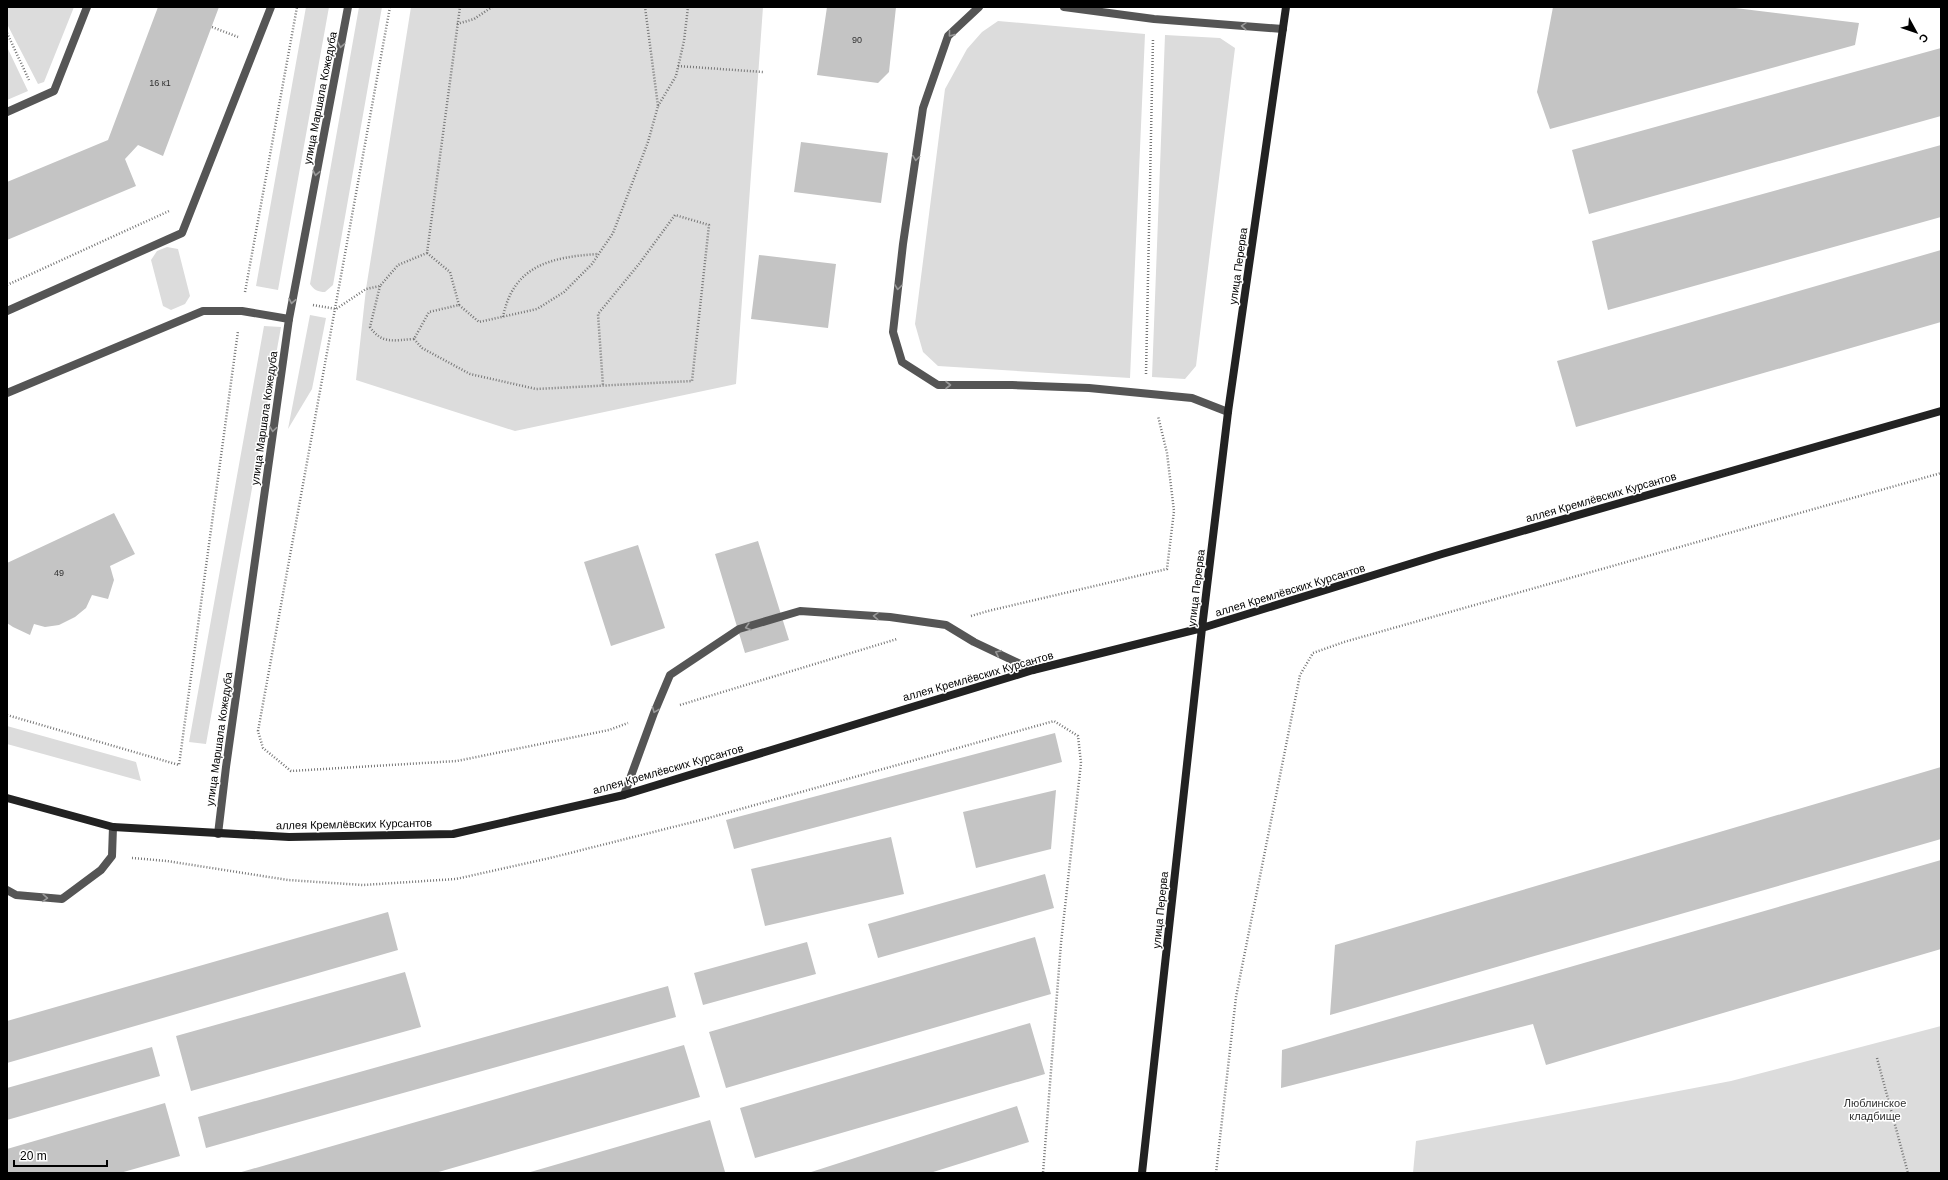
<svg xmlns="http://www.w3.org/2000/svg" width="1948" height="1180" font-family="Helvetica,sans-serif">
  <style>
    .green { fill: #dcdcdc }
    .building { fill: #c4c4c4 }
    .lines { fill: none; stroke-linecap: round; stroke-linejoin: round }
    .path { stroke: #777; stroke-width: 2.5; stroke-dasharray: 1 2; stroke-linecap: butt }
    .lane { stroke: #555; stroke-width: 8 }
    .street { stroke: #555; stroke-width: 8 }
    .secondary { stroke: #222; stroke-width: 8 }
    .oneway { stroke: #999 }
    .labels { text-anchor: middle; stroke-width: 3; stroke-linejoin: round; paint-order: stroke }
    .number-label { font-size: 9px; fill: #313131 }
    .street-label { font-size: 11px; fill: #000; stroke: #fff }
    .park-label { font-size: 11px; fill: #333; stroke: #fff }
  </style>
  <rect width="100%" height="100%" fill="#fff"/>
  <path class="green" d="M7 7H74L44 82 38 84 7 24Z
    M306 7H329L278 290 256 286Z
    M359 7H382L333 285 325 292C318 292 314 290 310 284Z
    M411 7H763L736 384 515 431 356 380 366 289Z
    M998 21 1145 34 1130 378 938 366 923 352 915 324 945 89 967 49 982 32Z
    M1165 35 1220 38 1235 48 1196 366 1185 379 1152 377Z
    M7 47 28 91 7 100Z
    M167 247 178 249 190 296 185 304 171 310 163 306 151 260 157 251Z
    M310 315 326 318 312 389 288 429Z
    M264 326 281 327 206 744 189 742Z
    M7 726 136 762 141 781 7 744Z
    M1941 1026V1173H1413L1416 1141 1731 1081Z"/>
  <path class="building" d="M158 7H219L163 156 138 145 125 159 136 186 7 240V182L108 140Z
    M827 7H896L889 72 878 83 817 75Z
    M1553 7H1727L1859 23 1855 45 1550 129 1537 92Z
    M1941 48V116L1589 214 1572 150Z
    M801 142 888 153 881 203 794 192Z
    M1941 145V217L1608 310 1592 241Z
    M1941 250V322L1576 427 1557 361Z
    M759 255 836 264 828 328 751 319Z
    M114 513 135 554 110 566 114 580 108 599 92 595 86 608 75 617 59 625 45 627 34 624 30 635 13 627 7 623V563Z
    M758 541 789 640 745 653 715 554Z
    M638 545 665 628 611 646 584 562Z
    M1055 733 1062 762 734 849 726 820Z
    M1941 767V839L1330 1015 1335 945Z
    M1056 790 1051 849 976 868 963 812Z
    M891 837 904 894 765 926 751 869Z
    M1941 860V949L1546 1065 1533 1024 1281 1088 1282 1050Z
    M1045 874 1054 908 878 958 868 924Z
    M388 912 398 950 7 1063V1021Z
    M1035 937 1051 994 726 1088 709 1032Z
    M807 942 816 974 703 1005 694 973Z
    M405 972 421 1027 191 1091 176 1036Z
    M668 986 676 1017 206 1148 198 1117Z
    M1030 1023 1045 1074 755 1158 740 1108Z
    M684 1045 700 1097 435 1173H238Z
    M152 1047 160 1076 7 1120V1088Z
    M165 1103 180 1156 120 1173H7V1149Z
    M1017 1106 1029 1142 930 1173H808Z
    M710 1120 725 1172 527 1173Z"/>
  <g class="lines">
    <path class="path" d="M390 7 258 731 263 748 291 771 457 761 609 730 628 723
      M457 24 474 19 492 7
      M212 27 238 37
      M7 33 29 80
      M678 66 763 72
      M658 106 676 76 684 41 688 7
      M427 253 450 272 459 305
      M7 285 169 211
      M380 286 370 327C382 345 395 340 414 339L429 312 459 305 479 322 537 309 564 292 592 264 613 233 648 142 658 106 645 7
      M245 292 297 7
      M313 305 336 309 366 289 380 286 398 265 427 253 460 7
      M503 317C513 265 552 257 598 254
      M414 339 422 348 470 374 536 389 692 381 709 225 675 215 639 264 598 314 603 386
      M1146 374 1153 39
      M971 616 988 611 1167 569 1174 511 1167 453 1158 416
      M680 705 897 639
      M7 715 179 765 238 331
      M132 858 167 861 288 880 363 885 456 879 550 858 705 819 1054 721 1078 736 1081 763 1061 943 1043 1173
      M1877 1058 1908 1173
      M1216 1173 1236 997 1300 675 1313 653 1344 642 1941 473"/>
    <path class="lane" d="M979 7 948 36 923 108 903 244 893 332 902 362 938 385H1012L1089 388 1192 398 1228 412
      M1064 7 1154 19 1283 29
      M7 112 54 91 87 7
      M7 311 182 233 271 7
      M7 393 203 311H242L289 319
      M624 795 654 713 670 675 739 629 800 611 890 617 946 625 974 642 1033 670
      M7 890 16 895 62 899 101 870 112 856 113 827"/>
    <path class="street" d="M218 834 226 767 289 319 348 7"/>
    <path class="secondary" d="M7 798 113 827 289 837 453 834 624 795 1033 670 1202 628 1442 554 1941 411
      M1142 1173 1202 628 1228 412 1286 7"/>
  </g>
  <defs><path id="oneway-chevron" d="M-2-3.5L2.5 0L-2 3.5" fill="none" stroke-width="1.6" stroke-linecap="round" stroke-linejoin="round"/></defs>
  <g class="oneway">
    <use href="#oneway-chevron" transform="translate(1244 26) rotate(-176)"/>
    <use href="#oneway-chevron" transform="translate(951 34) rotate(129)"/>
    <use href="#oneway-chevron" transform="translate(341 45) rotate(101)"/>
    <use href="#oneway-chevron" transform="translate(916 158) rotate(98)"/>
    <use href="#oneway-chevron" transform="translate(316 173) rotate(101)"/>
    <use href="#oneway-chevron" transform="translate(898 287) rotate(97)"/>
    <use href="#oneway-chevron" transform="translate(292 301) rotate(101)"/>
    <use href="#oneway-chevron" transform="translate(948 385)"/>
    <use href="#oneway-chevron" transform="translate(273 429) rotate(98)"/>
    <use href="#oneway-chevron" transform="translate(876 616) rotate(-177)"/>
    <use href="#oneway-chevron" transform="translate(748 627) rotate(164)"/>
    <use href="#oneway-chevron" transform="translate(998 653) rotate(-155)"/>
    <use href="#oneway-chevron" transform="translate(655 710) rotate(112)"/>
    <use href="#oneway-chevron" transform="translate(45 898) rotate(4)"/>
  </g>
  <g class="labels">
    <g class="number-label">
      <text x="857" y="43">90</text>
      <text x="160" y="86">16 к1</text>
      <text x="59" y="576">49</text>
    </g>
    <g class="street-label">
      <text transform="translate(320 98) rotate(-79)" y="4">улица Маршала Кожедуба</text>
      <text transform="translate(1238 266) rotate(-82)" y="4">улица Перерва</text>
      <text transform="translate(264 418) rotate(-82)" y="4">улица Маршала Кожедуба</text>
      <text transform="translate(1601 497) rotate(-16)" y="4">аллея Кремлёвских Курсантов</text>
      <text transform="translate(1196 588) rotate(-83)" y="4">улица Перерва</text>
      <text transform="translate(1290 590) rotate(-17)" y="4">аллея Кремлёвских Курсантов</text>
      <text transform="translate(978 676) rotate(-16)" y="4">аллея Кремлёвских Курсантов</text>
      <text transform="translate(219 739) rotate(-82)" y="4">улица Маршала Кожедуба</text>
      <text transform="translate(668 769) rotate(-16)" y="4">аллея Кремлёвских Курсантов</text>
      <text transform="translate(354 824) rotate(-1)" y="4">аллея Кремлёвских Курсантов</text>
      <text transform="translate(1160 910) rotate(-84)" y="4">улица Перерва</text>
    </g>
    <g class="park-label">
      <text x="1875" y="1107">Люблинское<tspan x="1875" dy="13">кладбище</tspan></text>
    </g>
  </g>
  <rect width="1948" height="1180" fill="none" stroke="#000000" stroke-width="16"/>
  <g transform="translate(1916 32) rotate(130)" stroke="#ffffff" stroke-width="3" paint-order="stroke">
  <path d="M0-3L7 15L0 10L-7 15Z" fill="#000000"/>
  <text y="-6" font-size="11" font-weight="bold" text-anchor="middle" fill="#000000">С</text>
  </g>
  <path d="M14 1160v6h93v-6" fill="none" stroke="#000000" stroke-width="2"/>
  <text x="20" y="1160" font-size="12" fill="#000000" stroke="#ffffff" stroke-width="3" paint-order="stroke">20 m</text>
</svg>
